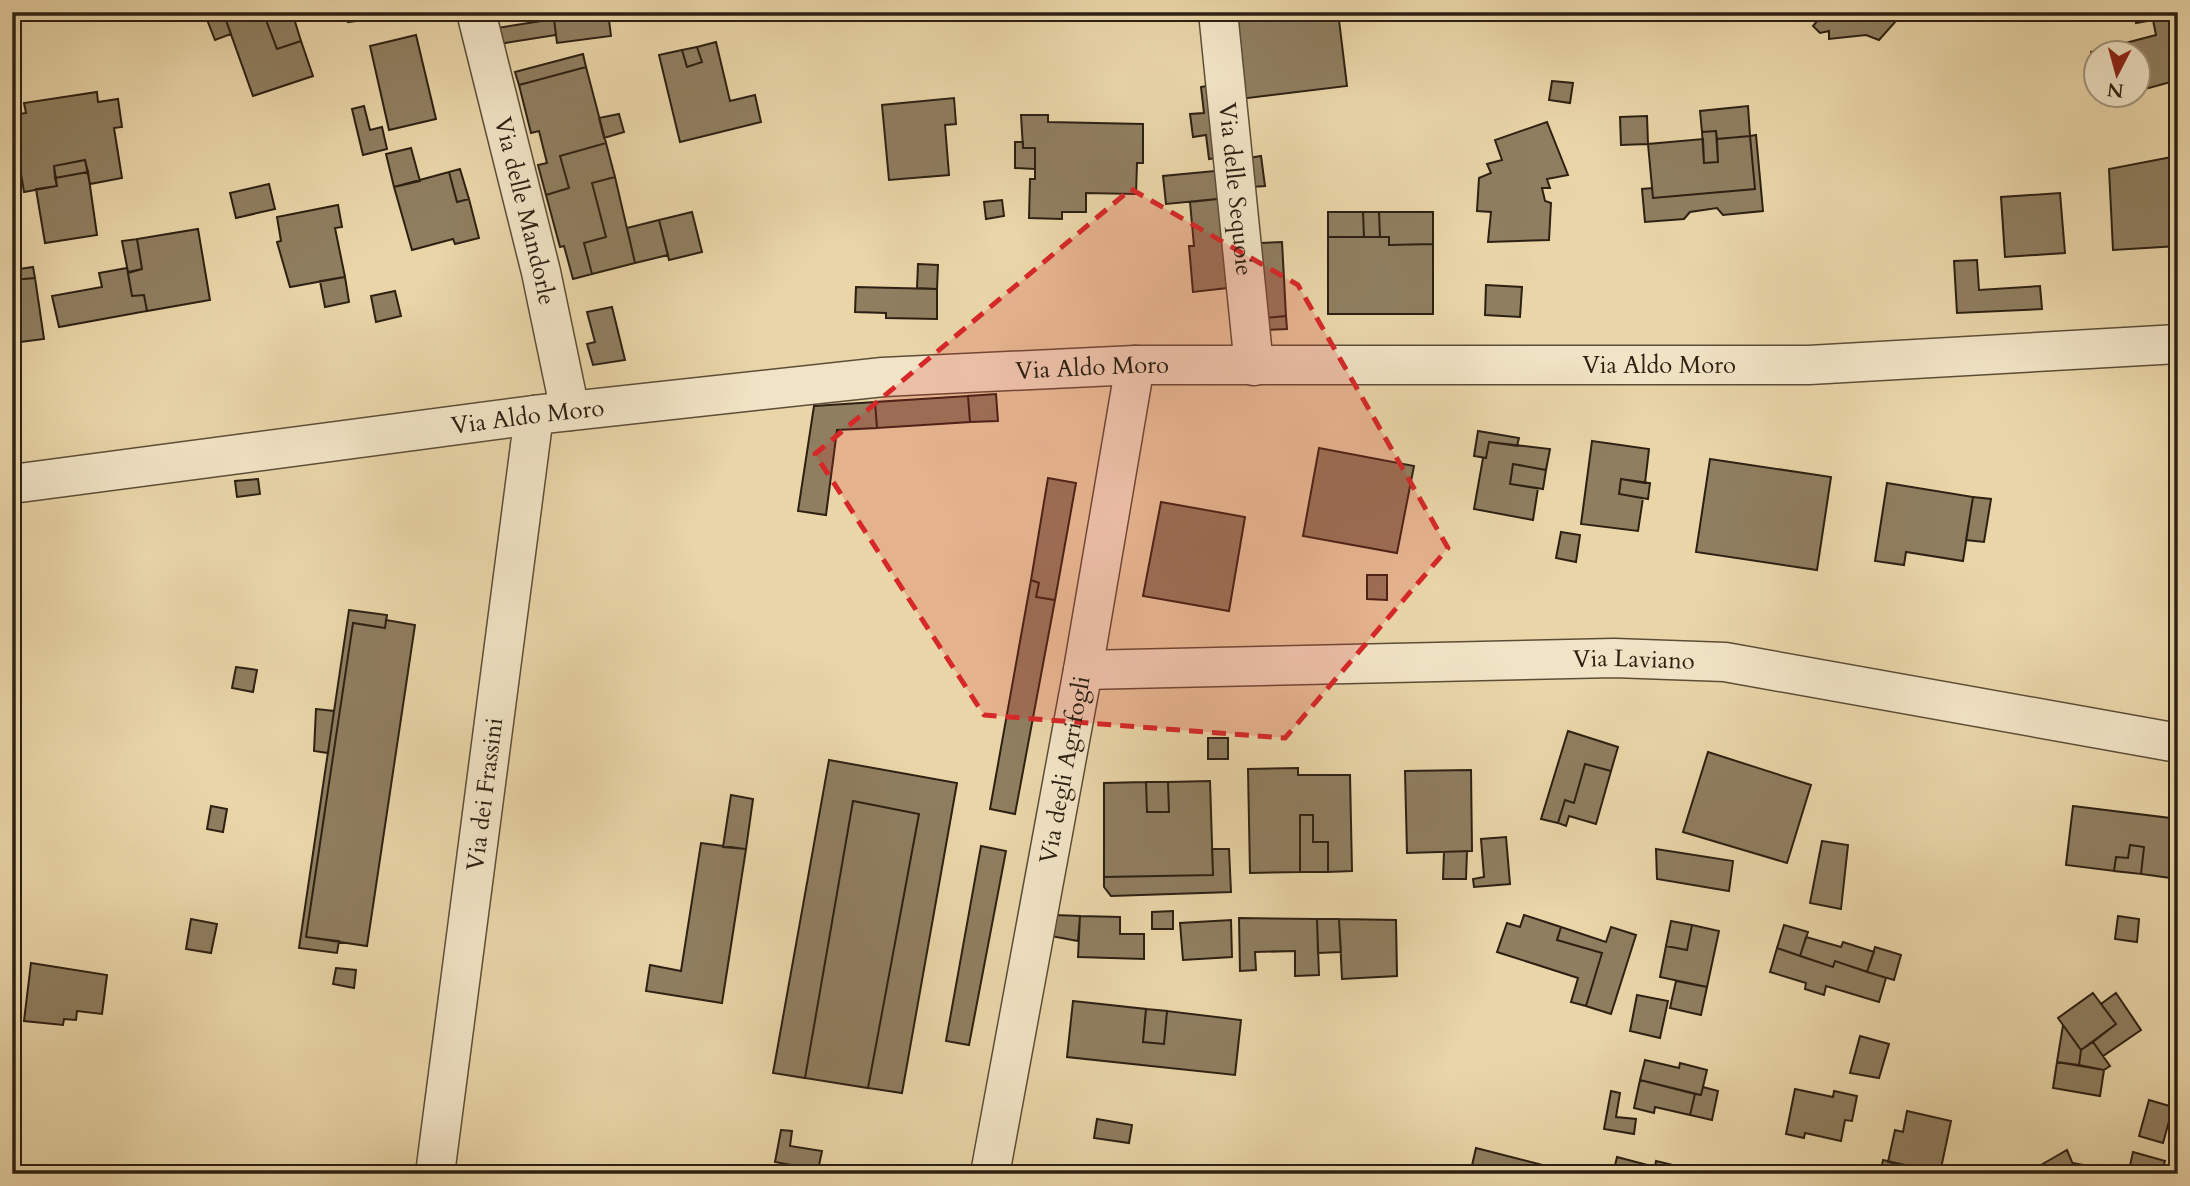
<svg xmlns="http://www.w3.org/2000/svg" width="2190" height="1186" font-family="Cardo,serif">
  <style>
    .building { fill: #8f7e60; stroke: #2d2013; stroke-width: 2 }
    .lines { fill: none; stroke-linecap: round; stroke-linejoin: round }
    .minor-casing { stroke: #5c4d38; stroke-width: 41 }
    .minor { stroke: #f1e4c6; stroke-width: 38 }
    .marked { fill: #d62828; fill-opacity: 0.2; stroke: #d62828; stroke-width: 5; stroke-dasharray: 14 9; stroke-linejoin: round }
    .labels { text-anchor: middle; stroke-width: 5; stroke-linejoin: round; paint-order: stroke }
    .street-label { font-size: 24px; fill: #2d2013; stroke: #f1e4c6 }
  </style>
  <rect width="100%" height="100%" fill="#e9d5a8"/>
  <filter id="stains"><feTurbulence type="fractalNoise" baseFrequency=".00286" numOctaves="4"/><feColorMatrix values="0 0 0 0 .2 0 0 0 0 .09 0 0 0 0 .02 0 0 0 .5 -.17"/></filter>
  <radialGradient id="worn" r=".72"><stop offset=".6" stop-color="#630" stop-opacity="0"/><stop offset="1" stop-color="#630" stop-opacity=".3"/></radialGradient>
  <path class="building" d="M204 12H223L231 34 215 40Z
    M223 12H263L277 49 301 41 313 76 253 96Z
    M263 12H292L301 41 277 49Z
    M347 12H414V13L348 22Z
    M608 12 611 36 557 43 554 19Z
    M1229 12H1338L1347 86 1240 99Z
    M1817 12H1895L1896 21 1879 40 1866 35 1829 39V31L1820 33 1813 26 1818 20Z
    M2135 12H2178V80L2138 91V52H2096V71L2091 52 2156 35 2153 20 2136 23Z
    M554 19 556 35 499 44 497 28Z
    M416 35 436 119 389 130 370 46Z
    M716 42 730 101 755 95 761 122 680 142 659 55 682 50 687 67 702 62 697 47Z
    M697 47 702 62 687 67 682 50Z
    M583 54 586 67 519 85 515 72Z
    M586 67 606 143 560 156 569 188 546 195 538 165 547 163 539 131 531 133 519 85Z
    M1552 81 1573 83 1570 103 1549 100Z
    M1212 85 1222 157 1209 159 1206 135 1193 137 1190 114 1204 113 1201 87Z
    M97 92 98 102 118 99 122 127 114 128 122 178 90 184 85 160 54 166 57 186 24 192 16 143H12V115L26 113 24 103Z
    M954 98 956 124 945 125 949 175 889 180 882 105Z
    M364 106 370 130 382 127 387 149 363 155 352 109Z
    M1748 106 1750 136 1717 139 1716 131 1702 132 1700 111Z
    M619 114 624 132 604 138 599 118Z
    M1021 115H1048V122L1143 124V163H1137L1136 194 1086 193V212H1062V219L1029 218 1030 179H1035V148H1023Z
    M1647 116 1648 144 1621 145 1620 117Z
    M1547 122 1568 175 1547 179 1550 188H1542L1545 201 1551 203 1549 240 1488 242 1491 212 1477 211 1479 178 1491 173 1487 164 1502 160 1495 140Z
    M1716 131 1718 162 1704 163 1702 132Z
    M1756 135 1763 211 1723 215 1717 208 1690 212 1684 219 1645 222 1642 189 1652 188 1653 198 1755 189 1750 136Z
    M1750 136 1755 189 1653 198 1648 144 1703 139 1704 163 1718 162 1717 139Z
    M1015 142H1023V148H1035V169L1015 168Z
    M12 143H16L21 171 12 172Z
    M606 143 615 177 592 183 606 237 584 243 592 274 573 279 564 246 560 247 546 195 569 188 560 156Z
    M411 148 420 181 394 187 386 154Z
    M1261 156 1265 186 1251 187 1248 158Z
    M2177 156 2178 246 2113 250 2109 169Z
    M85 160 88 172 55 178 54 166Z
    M460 169 469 199 457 202 449 172Z
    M1225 170 1227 198 1166 204 1163 176Z
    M88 172 97 235 45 243 36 189 57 186 55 178Z
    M449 172 457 202 469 199 479 238 455 244 453 239 412 250 394 187Z
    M615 177 635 263 592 274 584 243 606 237 592 183Z
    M269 184 275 209 236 218 230 193Z
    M2060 193 2065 253 2005 257 2001 197Z
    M1227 198 1236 287 1193 292 1189 246H1194L1190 202Z
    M1002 200 1004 216 986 219 984 202Z
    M338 205 342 227 335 228 345 277 290 287 277 242 281 241 277 217Z
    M692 212 702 252 669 260 659 220Z
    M1328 212H1363L1364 237H1328Z
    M1363 212H1379L1380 237H1364Z
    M1379 212H1433V244L1389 245V237H1380Z
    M659 220 668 255 635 263 627 228Z
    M198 229 210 300 147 311 144 295 132 296 128 273 142 269 137 239Z
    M1328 237H1389V245L1433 244V314H1328Z
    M137 239 142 269 128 272 122 241Z
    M1282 242 1286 316 1264 318 1260 243Z
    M1977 260 1979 290 2040 286 2042 309 1957 313 1954 261Z
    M918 264 938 265 937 289 917 288Z
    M33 267 35 278 12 280V270Z
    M127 268 132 296 144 295 147 311 59 327 52 296 102 287 99 273Z
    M345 277 349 302 325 307 320 281Z
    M35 278 44 339 12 343V280Z
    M1486 285 1522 287 1520 317 1485 315Z
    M856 287 937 289V319L886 318V313L855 312Z
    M395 291 401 316 376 322 371 296Z
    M612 307 625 360 593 365 587 344 595 342 587 312Z
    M1286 316 1287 329 1265 330 1264 318Z
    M996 394 998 421 970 422 968 396Z
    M968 396 970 422 877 428 875 402Z
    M875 402 877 428 837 430 826 515 798 511 814 406Z
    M1478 431 1519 438 1517 446 1489 442 1486 458 1474 456Z
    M1592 441 1649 449 1645 483 1621 479 1619 494 1643 498 1638 531 1581 524Z
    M1489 442 1550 449 1546 470 1513 464 1510 484 1538 488 1533 520 1474 509 1483 458H1486Z
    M1319 448 1414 466 1397 553 1303 536Z
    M1710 459 1831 477 1817 570 1696 552Z
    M1513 464 1546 470 1543 489 1510 484Z
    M1048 478 1076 483 1055 600 1036 597 1039 583 1031 580Z
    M258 479 260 494 237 497 235 481Z
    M1621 479 1650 483 1648 499 1619 494Z
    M1887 483 1973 497 1963 561 1906 552 1904 565 1875 561Z
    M1973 497 1991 499 1984 542 1966 540Z
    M1161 502 1245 517 1229 611 1143 596Z
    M1561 532 1580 535 1576 562 1556 558Z
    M1367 575H1387V600L1367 599Z
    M1031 580 1039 583 1036 597 1055 600 1015 814 990 809Z
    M349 610 387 615 385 628 353 623 306 937 339 941 337 953 299 948Z
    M386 620 415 625 367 946 306 937 353 623 385 628Z
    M236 667 257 670 253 692 232 688Z
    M316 709 334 711 328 753 314 751Z
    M1568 731 1618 747 1611 771 1585 764 1574 803 1565 800 1558 823 1541 819Z
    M1208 738H1228V759H1208Z
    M1708 752 1811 785 1787 863 1683 832Z
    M829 760 957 783 902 1093 868 1088 919 814 853 801 805 1078 773 1073Z
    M1585 764 1611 771 1596 824 1569 816 1566 826 1558 823 1565 800 1574 803Z
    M1298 768V775H1350L1352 871 1328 872V842H1313V815H1300V872L1250 873 1248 769Z
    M1471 770 1472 851 1407 853 1405 771Z
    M1210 781 1213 875 1104 877V783L1146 782 1147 812H1169L1168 782Z
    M1146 782H1168L1169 812H1147Z
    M731 795 753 799 746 849 723 847Z
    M853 801 919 814 868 1088 805 1078Z
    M211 806 227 809 223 832 207 829Z
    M2073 806 2178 819V879L2141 874 2144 847 2130 845 2128 858 2116 857 2114 871 2066 865Z
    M1300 815H1313V842H1328V872H1300Z
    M1506 837 1510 884 1474 887 1473 879 1484 877 1481 839Z
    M1822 841 1848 845 1841 909 1810 903Z
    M701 843 746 849 722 1003 646 991 650 965 681 971Z
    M2130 845 2144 847 2141 874 2114 871 2116 857 2128 858Z
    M981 846 1006 851 969 1045 946 1041Z
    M1212 849H1229L1231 892 1111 896 1104 887V877L1213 875Z
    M1656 849 1733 861 1729 891 1657 879Z
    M1467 851 1466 879H1443L1444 852Z
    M1173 911V929H1152V912Z
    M1055 915 1080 916 1078 941 1051 936Z
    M1524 915 1561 927 1557 940 1602 953 1586 1006 1571 1002 1578 978 1497 952 1507 923 1520 927Z
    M1080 916 1120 917V934H1144V959L1078 957Z
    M2118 916 2139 919 2137 942 2115 939Z
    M1239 918 1317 919 1319 975 1295 976V951L1255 952 1256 970 1240 971Z
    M191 919 217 924 211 953 186 949Z
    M1317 919H1339L1341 952 1318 953Z
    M1339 919 1396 920 1397 976 1342 979Z
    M1231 920 1232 957 1183 960 1180 923Z
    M1671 921 1692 925 1687 950 1666 946Z
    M1692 925 1719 931 1707 987 1660 977 1666 946 1687 950Z
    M1784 925 1808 932 1800 956 1777 948Z
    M1561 927 1606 942 1611 927 1636 935 1611 1014 1586 1006 1602 953 1557 940Z
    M1806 937 1841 947 1843 942 1874 952 1867 972 1835 961 1833 967 1800 956Z
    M1875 947 1901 955 1894 980 1867 972Z
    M1777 948 1833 967 1835 961 1886 978 1879 1002 1826 986 1824 995 1805 989 1806 983 1770 972Z
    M31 963 107 975 102 1014 77 1011 76 1020 64 1019 63 1025 24 1021Z
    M336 968 356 970 354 988 333 984Z
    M1676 981 1707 987 1701 1015 1670 1008Z
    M2093 993 2116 1024 2081 1050 2058 1018Z
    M2116 993 2141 1030 2103 1056 2093 1042 2116 1024 2101 1004Z
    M1637 995 1668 1001 1660 1038 1630 1031Z
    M1073 1001 1146 1009 1143 1042 1164 1044 1167 1011 1241 1020 1235 1075 1067 1057Z
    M1146 1009 1167 1011 1164 1044 1143 1042Z
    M2063 1025 2081 1050 2079 1065 2057 1062Z
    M1860 1036 1889 1044 1879 1078 1850 1073Z
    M2093 1042 2110 1066 2104 1070 2079 1065 2081 1050Z
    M1645 1060 1679 1068 1680 1063 1707 1070 1701 1095 1640 1080Z
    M2057 1062 2104 1070 2100 1096 2053 1088Z
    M1640 1080 1695 1094 1690 1115 1655 1107 1654 1113 1634 1108Z
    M1703 1087 1718 1091 1712 1120 1690 1115 1695 1094 1701 1095Z
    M1795 1089 1833 1097 1834 1091 1857 1096 1852 1121 1845 1120 1841 1141 1805 1133 1804 1138 1786 1134Z
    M1611 1091 1620 1093 1616 1117 1636 1119 1634 1134 1604 1129Z
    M2149 1100 2173 1107 2163 1143 2139 1136Z
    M1907 1111 1951 1121 1940 1173 1888 1162 1895 1130 1903 1132Z
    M1097 1119 1132 1125 1129 1143 1094 1138Z
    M781 1130 792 1131 790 1146 822 1151 818 1170 775 1162Z
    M1476 1148 1570 1172 1569 1174H1470Z
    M2067 1150 2077 1174H2037L2034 1169Z
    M2133 1152 2165 1161 2161 1174H2128Z
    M1617 1157 1655 1167 1656 1161 1681 1167 1679 1174H1613Z
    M1883 1160 1923 1169 1921 1174H1880Z
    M2073 1163 2105 1169 2104 1174H2077Z"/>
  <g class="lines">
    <g class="minor-casing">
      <g id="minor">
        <path id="s1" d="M476 12 541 272 570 411"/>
        <path id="s2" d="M1218 12 1254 366"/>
        <path id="s3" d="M12 484 534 415 883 377 1135 365H1809L2178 344"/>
        <path id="s4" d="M1083 670 1614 658 1725 662 2178 743"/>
        <path id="s5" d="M435 1174 534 415"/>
        <path id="s6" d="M990 1174 1083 670 1135 365"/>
      </g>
    </g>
    <use href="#minor" class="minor"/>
  </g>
  <path class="marked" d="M1131 189 1298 285 1448 548 1285 738 984 715 815 454Z"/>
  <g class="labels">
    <g class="street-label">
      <text dy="8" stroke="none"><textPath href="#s2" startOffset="178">Via delle Sequoie</textPath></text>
      <text dy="8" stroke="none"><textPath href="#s1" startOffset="205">Via delle Mandorle</textPath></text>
      <text dy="8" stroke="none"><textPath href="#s3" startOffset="1654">Via Aldo Moro</textPath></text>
      <text dy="8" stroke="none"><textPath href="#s3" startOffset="1087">Via Aldo Moro</textPath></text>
      <text dy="8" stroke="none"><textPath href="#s3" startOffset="520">Via Aldo Moro</textPath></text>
      <text dy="8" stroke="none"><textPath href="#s4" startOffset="551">Via Laviano</textPath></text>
      <text dy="8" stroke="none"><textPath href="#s6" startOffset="411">Via degli Agrifogli</textPath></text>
      <text dy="8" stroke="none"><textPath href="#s5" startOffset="383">Via dei Frassini</textPath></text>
    </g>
  </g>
  <rect width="2190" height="1186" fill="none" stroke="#e9d5a8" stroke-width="42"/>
  <rect x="14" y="14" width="2162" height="1158" fill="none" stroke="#2d2013" stroke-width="3.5"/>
  <rect x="21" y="21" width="2148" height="1144" fill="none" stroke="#2d2013" stroke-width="2"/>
  <g transform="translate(2117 74) rotate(186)"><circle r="33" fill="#f1e4c6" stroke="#a3967e" stroke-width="2"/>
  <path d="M0-5L12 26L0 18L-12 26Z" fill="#8f2418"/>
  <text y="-10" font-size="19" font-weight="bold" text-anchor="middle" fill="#2d2013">N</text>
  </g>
  <rect width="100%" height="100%" filter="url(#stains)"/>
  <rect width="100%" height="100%" fill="url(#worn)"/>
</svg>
